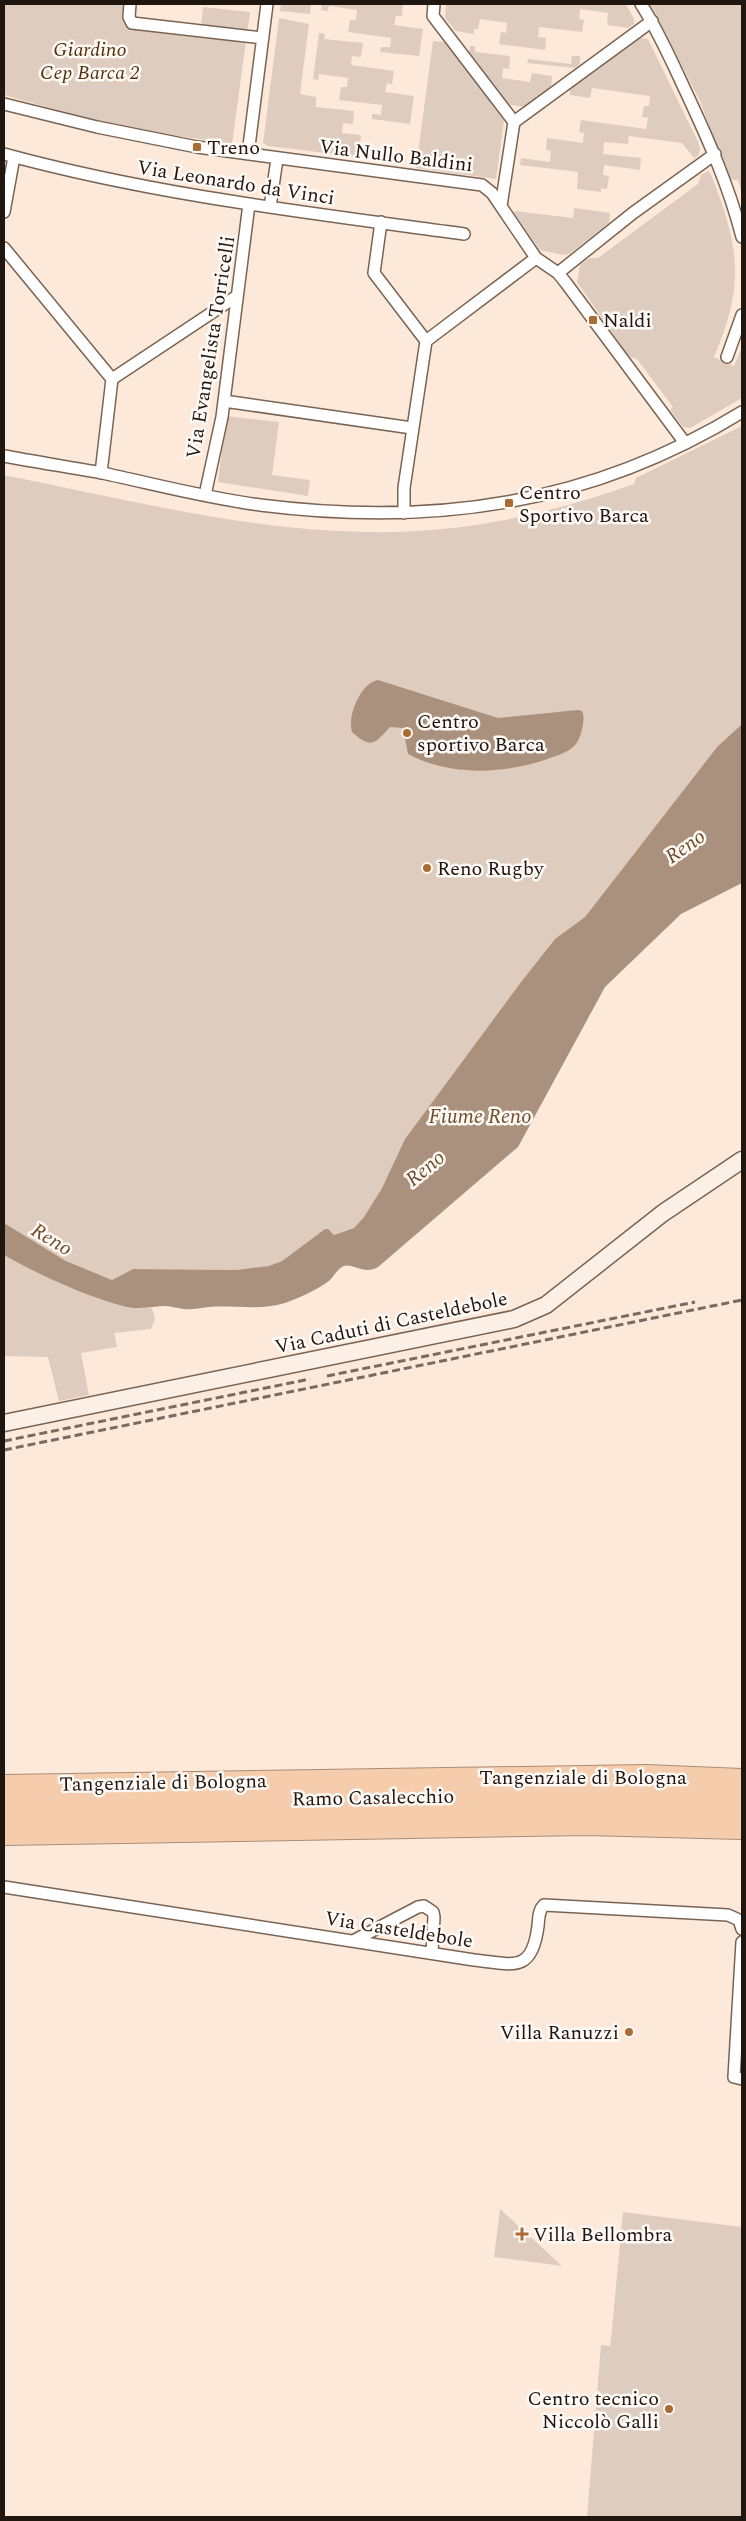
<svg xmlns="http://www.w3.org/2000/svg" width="746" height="2521" font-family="Spectral,serif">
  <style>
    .green { fill: #deccbe }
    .water { fill: #aa917d }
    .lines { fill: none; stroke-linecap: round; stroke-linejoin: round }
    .minor-casing { stroke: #796454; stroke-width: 14 }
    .secondary-casing { stroke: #796454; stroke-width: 19 }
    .motorway-casing { stroke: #aa8d76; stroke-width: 22 }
    .minor { stroke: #fff; stroke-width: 11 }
    .secondary { stroke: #fcf0e6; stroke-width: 16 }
    .motorway { stroke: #f5cdad; stroke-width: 20 }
    .rail { stroke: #786b61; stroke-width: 3; stroke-dasharray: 8 4; stroke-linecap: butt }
    .poi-dot { fill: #ab6c33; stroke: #fffaf6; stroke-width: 2 }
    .labels { text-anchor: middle; stroke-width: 5; stroke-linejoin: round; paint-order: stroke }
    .park-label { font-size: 20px; font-style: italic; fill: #532f0c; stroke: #fffaf6 }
    .poi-label { font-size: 20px; fill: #1e160f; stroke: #fffaf6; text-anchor: start }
    .street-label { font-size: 20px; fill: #1e160f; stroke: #fffaf6 }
    .water-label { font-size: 21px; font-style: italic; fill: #724c2a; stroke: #fffaf6 }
  </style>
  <rect width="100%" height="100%" fill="#fde9da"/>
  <path class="green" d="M4 4H128L127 17 201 27 203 7 250 12 232 144 114 126 4 95Z
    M281 4H311L310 14 280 11Z
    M322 4H403L402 16H396L394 25 423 29 419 56 380 52 381 47H390L391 38 348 32 350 20H356L357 10 329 6 328 11 321 10Z
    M446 4H626L634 19V24L628 28 607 25 608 13 580 9 579 19 584 20 582 32 539 27 538 37 546 38 545 50 499 44 501 32 506 33 507 23 480 19 478 29H474V34L456 31 445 18Z
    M650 4H742V194L738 180 729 179 700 101Z
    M279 18 309 24 300 94 316 97V107L354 111 353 124 343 123 342 133 361 135 359 157 268 146 263 143Z
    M319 33 325 34 324 39 363 43 361 57 352 56 351 65 394 71 392 84 387 83 385 92 414 96 410 124 372 119V114L381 115 382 105 339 100 341 87H347L348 78 319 74 318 80 313 79Z
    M640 38 648 39 699 144 700 150 698 156 694 158 682 143 629 136 628 144 604 142 603 154 641 158 640 170 604 165 603 175 609 176 607 189 601 188V192L577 189 578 172 520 165 521 158 550 162 551 151 546 150 547 138 583 143 584 133 579 132 581 120 646 129 648 118 642 117 644 106H649L650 96 592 88 590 98 570 95V88Z
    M433 41 446 42 504 121 496 179 416 168Z
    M470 46H475V52L510 56 509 69 503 68 502 78 530 82 532 73 552 76 551 87 524 107 507 104 469 53Z
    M572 56H580V64L575 68 527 63 528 59 571 64Z
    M708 171 710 172C739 245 746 283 714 357L734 366 742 347V398L690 428 683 427 670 410 673 407 637 359 629 357 577 282 580 265 590 258H598L698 184 701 175Z
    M574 208 610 213 609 223 569 254 563 255 540 250 514 213V211L573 218Z
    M226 416 279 422 272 475 310 480 308 496 218 482Z
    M742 426V724L717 747 585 917 555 939 521 982 405 1139 382 1188 364 1217 354 1228 334 1235 325 1229 282 1261 270 1266 236 1270 133 1269 112 1280 66 1261 4 1223V475C123 499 244 530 367 532 458 534 548 515 634 484L636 478Z
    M4 1255C37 1274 115 1312 152 1308L155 1318 151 1329 114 1333 117 1347 81 1353 89 1395 59 1401 48 1357 4 1356Z
    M500 2209 562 2266 494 2257Z
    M623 2212 742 2227V2517H587L601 2345 610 2346 611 2339Z"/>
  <path class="water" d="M378 680 498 718 578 710 582 711C585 718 583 726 581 733 577 749 565 753 550 758 507 774 450 777 408 754L403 728 390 727C375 743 372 750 352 732 347 717 360 683 378 680Z
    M742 724V883L681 914 605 987 518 1147 378 1267C363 1276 352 1261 342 1267 337 1270 333 1277 329 1281 317 1290 299 1298 285 1303 259 1311 235 1305 209 1307 200 1308 192 1310 183 1309 176 1308 171 1306 164 1306 150 1307 137 1310 123 1306 85 1296 37 1274 4 1255V1223L66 1261 112 1280 133 1269 236 1270 269 1266 282 1261 325 1229H328L334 1235 354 1228 364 1217 382 1188 405 1139 521 982 555 939 585 917 717 747Z"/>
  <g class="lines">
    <g class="minor-casing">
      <path id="minor" d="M130 4 129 17 132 23 263 38
        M434 4 433 16 514 122
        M641 4C659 32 672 62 686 92 708 139 729 186 742 237
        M4 104 97 127 197 147 482 185 492 193 536 258 558 273 566 283 685 443
        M4 154C154 195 310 213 464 234
        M248 154 267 4
        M501 206 514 122 652 21
        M270 207 277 159
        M4 212 14 157
        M381 222 374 273 426 341 404 488V513
        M4 248 112 379
        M558 273 633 213 715 154
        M426 341 536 258
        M727 357 742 315
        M224 401 412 428
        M4 456C36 462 69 467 102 473 154 484 206 498 260 505 434 527 590 505 742 412
        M101 473 112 379 237 296
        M205 495 222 417 249 204
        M4 1887 474 1960C513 1964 532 1974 538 1926 539 1918 538 1911 544 1905L728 1915 739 1920 742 1929
        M353 1941 418 1907 424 1906 433 1912 434 1917 432 1953
        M742 1942 734 2077 742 2079"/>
    </g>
    <g class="secondary-casing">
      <path id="secondary" d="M4 1423 514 1319 546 1305 663 1213 742 1160"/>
    </g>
    <g class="motorway-casing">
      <path id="motorway" d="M4 1785 646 1775 742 1779
        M4 1803 644 1792 742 1797
        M4 1818 629 1809 742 1813
        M4 1835 586 1825 742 1829"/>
    </g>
    <use href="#minor" class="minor"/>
    <use href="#secondary" class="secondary"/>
    <use href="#motorway" class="motorway"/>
    <path class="rail" d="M327 1376 695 1302
      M4 1441 310 1379
      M4 1450 742 1300"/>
  </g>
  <g class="poi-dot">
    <rect x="192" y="142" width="10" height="10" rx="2.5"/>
    <rect x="588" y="315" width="10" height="10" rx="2.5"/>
    <rect x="504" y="498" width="10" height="10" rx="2.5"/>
    <circle cx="407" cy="733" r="5"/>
    <circle cx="427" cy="868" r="5"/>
    <circle cx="629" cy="2032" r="5"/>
    <path d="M519.5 2226.5h5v5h5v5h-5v5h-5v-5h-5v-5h5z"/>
    <circle cx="669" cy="2409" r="5"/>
  </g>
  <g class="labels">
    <g class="park-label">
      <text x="90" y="56">Giardino<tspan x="90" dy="23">Cep Barca 2</tspan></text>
    </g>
    <g class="poi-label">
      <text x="207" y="154">Treno</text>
      <text x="603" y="327">Naldi</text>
      <text x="519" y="499">Centro<tspan x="519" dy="23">Sportivo Barca</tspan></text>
      <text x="417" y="728">Centro<tspan x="417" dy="23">sportivo Barca</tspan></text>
      <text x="437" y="875">Reno Rugby</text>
      <text x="619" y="2039" text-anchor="end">Villa Ranuzzi</text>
      <text x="533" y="2241">Villa Bellombra</text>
      <text x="659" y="2405" text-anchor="end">Centro tecnico<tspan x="659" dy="23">Niccolò Galli</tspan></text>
    </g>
    <g class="street-label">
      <text transform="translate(396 155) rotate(7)" y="7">Via Nullo Baldini</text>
      <text transform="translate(236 182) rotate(9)" y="7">Via Leonardo da Vinci</text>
      <text transform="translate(210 347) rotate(-81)" y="7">Via Evangelista Torricelli</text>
      <text transform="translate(391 1322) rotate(-12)" y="7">Via Caduti di Casteldebole</text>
      <text x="583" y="1784">Tangenziale di Bologna</text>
      <text transform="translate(163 1782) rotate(-1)" y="7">Tangenziale di Bologna</text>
      <text transform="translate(373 1797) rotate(-1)" y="7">Ramo Casalecchio</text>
      <text transform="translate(399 1929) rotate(9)" y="7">Via Casteldebole</text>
    </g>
    <g class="water-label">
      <text transform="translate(685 846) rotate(-35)" y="7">Reno</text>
      <text x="480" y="1123">Fiume Reno</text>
      <text transform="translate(425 1168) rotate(-40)" y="7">Reno</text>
      <text transform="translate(52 1239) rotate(31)" y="7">Reno</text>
    </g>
  </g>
  <rect width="746" height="2521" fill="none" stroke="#1e160f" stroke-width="10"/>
</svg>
